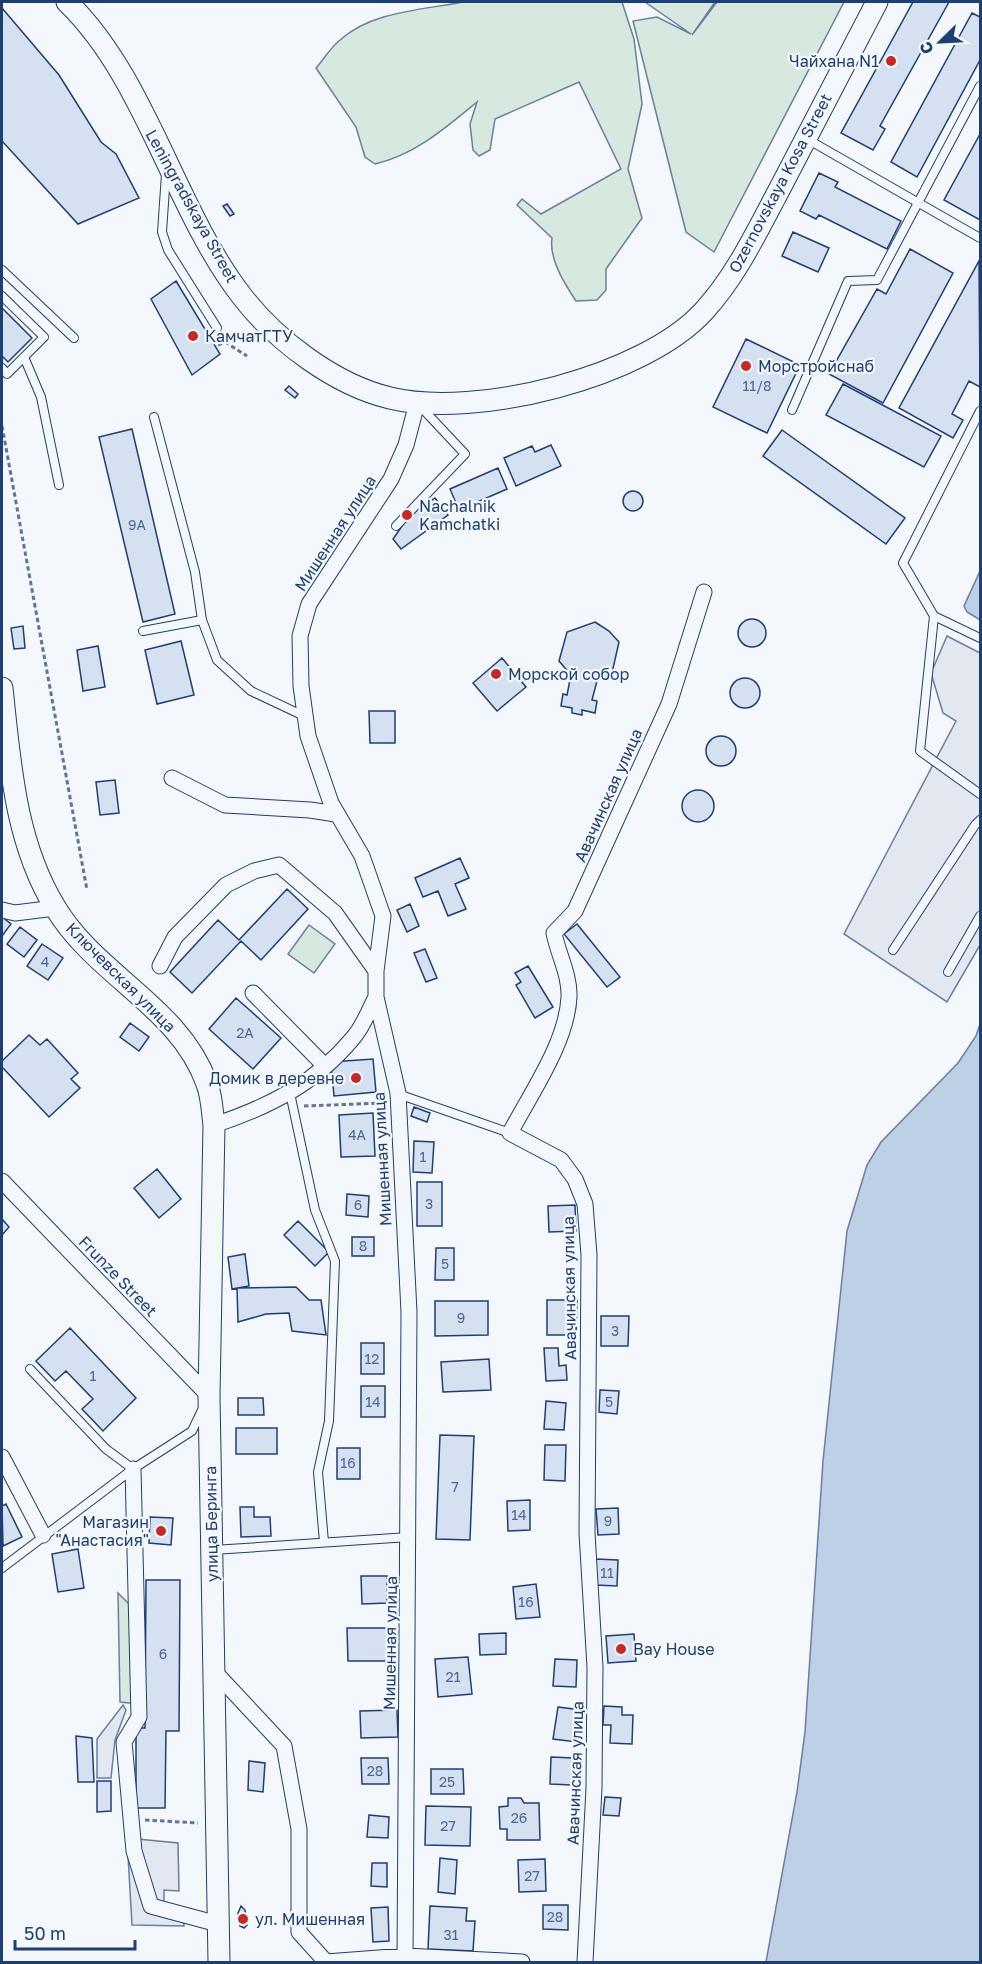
<svg xmlns="http://www.w3.org/2000/svg" width="982" height="1964" font-family="'Golos Text',sans-serif">
  <style>
    .green { fill: #d7e8df; stroke: #687fa3; stroke-width: 1.5 }
    .parking { fill: #e3e8f0; stroke: #687fa3; stroke-width: 1.5 }
    .water { fill: #bed0e5; stroke: #687fa3; stroke-width: 1.5 }
    .building { fill: #d5e0f0; stroke: #1d3f73; stroke-width: 1.5 }
    .lines { fill: none; stroke-linecap: round; stroke-linejoin: round }
    .lane-casing { stroke: #1d3f73; stroke-width: 10 }
    .street-casing { stroke: #1d3f73; stroke-width: 17 }
    .secondary-casing { stroke: #1d3f73; stroke-width: 23 }
    .path { stroke: #5e769c; stroke-width: 3; stroke-dasharray: 4.5 3; stroke-linecap: butt }
    .lane { stroke: #f4f7fb; stroke-width: 8 }
    .street { stroke: #f4f7fb; stroke-width: 15 }
    .secondary { stroke: #f4f7fb; stroke-width: 21 }
    .poi-dot { fill: #c62828; stroke: #f4f7fb; stroke-width: 2 }
    .labels { text-anchor: middle; stroke-width: 4.5; stroke-linejoin: round; paint-order: stroke }
    .number-label { font-size: 14px; fill: #4b6792 }
    .poi-label { font-size: 16px; fill: #1d3f73; stroke: #f4f7fb; text-anchor: start }
    .street-label { font-size: 16px; fill: #1d3f73; stroke: #f4f7fb }
  </style>
  <rect width="100%" height="100%" fill="#f4f7fb"/>
  <path class="green" d="M463 2H622L634 39 642 104 628 169 642 218 606 269V290L597 300 576 301C564 283 549 259 552 238L517 205 522 199 541 214 621 169 579 82 495 119 490 150 479 156 473 150 470 124 477 102C444 129 416 154 375 164L365 157 356 127 316 68C324 59 331 47 340 40 372 11 423 10 463 2Z
    M645 2H715L692 35 717 2H844L714 252 686 232 633 21 657 17 691 34Z
    M309 925 335 944 314 973 288 954Z
    M118 1593 136 1611 139 1704 120 1702Z"/>
  <path class="parking" d="M947 636 980 653V945L947 1002 844 934 956 721 943 713 931 673Z
    M123 1705 126 1710 115 1740 111 1778H97V1739Z
    M127 1838 178 1843 179 1891 164 1890V1904L183 1910 184 1926 132 1925Z"/>
  <path class="water" d="M980 571V620L967 612 964 606Z
    M980 1024V1962H766L797 1792 805 1732 823 1461 847 1231 867 1165 881 1142 958 1063 976 1036Z"/>
  <path class="building" d="M913 2H949L880 126 885 129 873 150 841 133Z
    M2 8 59 75 101 142 116 154 139 198 78 224 2 141Z
    M972 13 980 17V60L917 177 891 162Z
    M980 134V220L944 200Z
    M819 173 838 182 835 187 901 221 887 249 819 215 816 219 800 211Z
    M227 204 234 214 230 216 223 206Z
    M793 232 829 248 818 272 782 256Z
    M910 249 953 273 883 403 829 374 877 289 886 294Z
    M979 261 980 387 969 381 952 414 963 420 953 438 899 408Z
    M176 281 220 354 192 375 151 299Z
    M2 308 32 338 8 362 2 356Z
    M746 339 800 365 767 433 713 407Z
    M843 384 941 436 924 467 826 415Z
    M289 386 298 394 295 398 285 390Z
    M132 429 175 614 143 622 99 437Z
    M782 430 905 518 886 544 763 456Z
    M551 445 561 466 516 486 504 458 532 446 535 452Z
    M498 468 507 489 459 510 450 489Z
    M623 501a10 10 0 1 1 20 0a10 10 0 1 1-20 0Z
    M435 498 448 515 401 549 393 539 409 516Z
    M738 633a14 14 0 1 1 28 0a14 14 0 1 1-28 0Z
    M595 622 609 631 619 642 612 673 597 681 592 700 597 701 595 713 582 710V715L572 713V708L561 706 563 694 567 695 571 675 559 661 567 632Z
    M23 626 25 648 14 649 11 628Z
    M181 641 194 695 157 704 145 650Z
    M98 646 105 687 83 691 77 650Z
    M502 658 526 687 497 711 473 683Z
    M730 693a15 15 0 1 1 30 0a15 15 0 1 1-30 0Z
    M369 711H395V743H370Z
    M706 751a15 15 0 1 1 30 0a15 15 0 1 1-30 0Z
    M115 780 119 813 100 815 96 782Z
    M682 806a16 16 0 1 1 32 0a16 16 0 1 1-32 0Z
    M460 858 469 878 455 884 466 909 448 916 438 891 423 897 415 878Z
    M287 889 308 909 261 960 241 941 192 993 170 972 218 920 239 940Z
    M410 904 419 926 407 932 397 910Z
    M2 917 11 924 2 936Z
    M577 924 620 977 607 987 564 934Z
    M20 927 37 940 24 957 7 944Z
    M42 944 63 958 48 980 27 966Z
    M425 949 437 978 426 982 414 953Z
    M528 966 553 1007 535 1018 516 985 521 982 515 973Z
    M236 998 281 1038 253 1069 209 1029Z
    M130 1023 149 1037 139 1051 120 1037Z
    M29 1035 40 1045 47 1039 78 1073 71 1079 80 1088 49 1117 2 1067V1061Z
    M373 1059 376 1092 334 1096 331 1062Z
    M414 1107 430 1113 427 1122 411 1116Z
    M373 1113 375 1156 341 1157 339 1115Z
    M414 1141 434 1142 432 1173 413 1172Z
    M157 1169 181 1199 159 1218 134 1188Z
    M417 1182H442V1226H417Z
    M347 1194 369 1196 368 1217 346 1215Z
    M575 1205 576 1231 549 1232 548 1206Z
    M2 1219 9 1227 2 1235Z
    M298 1221 329 1252 315 1266 284 1235Z
    M352 1237H374V1256H352Z
    M436 1248H454V1280H435Z
    M245 1254 249 1286 232 1289 228 1257Z
    M296 1287 309 1300H321L326 1335 292 1331 289 1313 266 1314 238 1322 237 1288Z
    M547 1300H577L576 1335H547Z
    M435 1301H488V1335L435 1336Z
    M601 1316H629L628 1346H601Z
    M70 1328 136 1398 103 1431 82 1409 93 1399 66 1371 55 1381 36 1361Z
    M361 1343H384V1374H361Z
    M544 1348H558L559 1366 566 1365 567 1380 546 1381Z
    M489 1359 491 1390 443 1392 441 1362Z
    M361 1386H385V1417H361Z
    M600 1390 619 1391 617 1414 599 1412Z
    M238 1398H263L264 1415H238Z
    M546 1401 566 1403 564 1430 544 1429Z
    M236 1428H277V1454H236Z
    M440 1435 474 1436 470 1540 436 1539Z
    M545 1445H566L565 1481 544 1480Z
    M337 1448H360V1479H337Z
    M530 1500V1530L508 1531 507 1501Z
    M6 1504 22 1537 3 1546 2 1506Z
    M240 1507H254V1517H270L271 1536 241 1537Z
    M618 1508 619 1534 598 1535 596 1509Z
    M150 1517 173 1518 171 1545 149 1543Z
    M78 1549 84 1588 58 1592 52 1554Z
    M596 1559 618 1560 617 1586 595 1585Z
    M361 1576H387V1603L362 1604Z
    M146 1580H180L179 1731H166L165 1808H136V1728H145Z
    M536 1584 540 1617 516 1619 513 1587Z
    M347 1628H390V1661H348Z
    M506 1633V1654L480 1655 479 1634Z
    M634 1634 636 1661 608 1663 606 1636Z
    M468 1657 472 1694 438 1697 435 1659Z
    M555 1659 577 1660 576 1687 553 1686Z
    M604 1706 622 1707V1715H633L632 1744 610 1743 611 1725H603Z
    M558 1707 581 1710 577 1742 553 1739Z
    M397 1710 398 1737 361 1738 360 1711Z
    M76 1736 92 1738 94 1782H78Z
    M551 1757 573 1758 572 1785 550 1784Z
    M361 1758H388L389 1784H362Z
    M249 1761 265 1763 263 1792 248 1790Z
    M431 1769H463L464 1794H431Z
    M97 1781H111V1811L97 1812Z
    M605 1797 621 1798 619 1816 603 1815Z
    M508 1798H521L524 1803H539L540 1840H507V1829H500L499 1807 508 1806Z
    M426 1806 471 1807 470 1846 425 1845Z
    M369 1815 389 1817 388 1838 367 1837Z
    M440 1858 457 1860 455 1894 438 1892Z
    M545 1859 546 1891 519 1892 518 1860Z
    M372 1863H387V1887L371 1886Z
    M543 1905H568V1930L543 1929Z
    M241 1906 245 1910 247 1925 244 1928 240 1926 238 1913Z
    M430 1906 467 1908 466 1921H475L473 1951 428 1949Z
    M388 1907 389 1941 373 1942 371 1908Z"/>
  <g class="lines">
    <g class="lane-casing">
      <path id="lane" d="M807 139 980 238
        M166 174 162 232 168 250 217 328
        M2 270 74 338
        M2 296 44 337 7 374 2 368
        M24 357 41 397 59 485
        M792 410 848 281 877 280 980 86
        M980 411 903 563 934 616 980 638
        M154 417 195 572 202 620
        M396 526 465 454 420 406
        M934 616 920 751 980 794
        M143 631 202 620 217 660 251 691 304 716
        M893 950 975 825 980 820
        M948 972 980 916
        M290 1093 315 1210 335 1261 329 1421 318 1472 324 1542
        M398 1094 510 1133
        M30 1369 106 1449 133 1469
        M213 1550 409 1537
        M2 1568 133 1469 192 1431 203 1408"/>
    </g>
    <g class="street-casing">
      <path id="street" d="M172 778 225 805 310 810 336 814
        M2 910 15 913 55 908
        M160 966 175 937 226 885 254 871 279 865 335 913 376 971
        M253 993 325 1066
        M214 1125C269 1107 316 1083 353 1038 363 1027 369 1010 376 997
        M2 1181 209 1396
        M2 1457 43 1535
        M133 1469 139 1717 124 1742 134 1851 151 1906 218 1924
        M213 1670 284 1746 299 1829V1932L326 1962 405 1956 522 1962
        M405 1962 409 1312 398 1093 376 997V971L383 916 362 856 331 803 308 736 301 686 300 636 309 604 391 479 406 445 417 403
        M585 1962 594 1788 595 1667 587 1533 589 1255 585 1204 575 1179 561 1160 510 1133C531 1093 567 1042 569 997 570 975 558 954 554 933L575 911 669 704 704 592"/>
    </g>
    <g class="secondary-casing">
      <path id="secondary" d="M67 2C146 78 174 208 241 295 275 340 335 385 390 398 476 419 644 377 704 311 736 276 756 233 778 192 811 128 844 65 877 2
        M2 688C10 762 15 842 55 907 95 975 180 1007 207 1084 212 1097 212 1111 214 1125L209 1396 219 1962"/>
    </g>
    <path class="path" d="M218 345 225 342 247 356
      M2 426 87 890
      M304 1106 384 1103
      M145 1820 198 1823"/>
    <use href="#lane" class="lane"/>
    <use href="#street" class="street"/>
    <use href="#secondary" class="secondary"/>
  </g>
  <g class="poi-dot">
    <circle cx="891" cy="61" r="6"/>
    <circle cx="193" cy="336" r="6"/>
    <circle cx="746" cy="366" r="6"/>
    <circle cx="407" cy="515" r="6"/>
    <circle cx="496" cy="674" r="6"/>
    <circle cx="356" cy="1078" r="6"/>
    <circle cx="161" cy="1531" r="6"/>
    <circle cx="621" cy="1649" r="6"/>
    <circle cx="243" cy="1919" r="6"/>
  </g>
  <g class="labels">
    <g class="number-label">
      <text x="757" y="391">11/8</text>
      <text x="137" y="530">9А</text>
      <text x="45" y="967">4</text>
      <text x="245" y="1038">2А</text>
      <text x="357" y="1140">4А</text>
      <text x="423" y="1162">1</text>
      <text x="429" y="1209">3</text>
      <text x="358" y="1210">6</text>
      <text x="363" y="1251">8</text>
      <text x="445" y="1269">5</text>
      <text x="461" y="1323">9</text>
      <text x="615" y="1336">3</text>
      <text x="372" y="1364">12</text>
      <text x="93" y="1381">1</text>
      <text x="373" y="1407">14</text>
      <text x="609" y="1407">5</text>
      <text x="348" y="1468">16</text>
      <text x="455" y="1492">7</text>
      <text x="519" y="1520">14</text>
      <text x="608" y="1526">9</text>
      <text x="607" y="1578">11</text>
      <text x="526" y="1607">16</text>
      <text x="163" y="1659">6</text>
      <text x="453" y="1682">21</text>
      <text x="375" y="1776">28</text>
      <text x="447" y="1787">25</text>
      <text x="519" y="1823">26</text>
      <text x="448" y="1831">27</text>
      <text x="532" y="1881">27</text>
      <text x="555" y="1922">28</text>
      <text x="451" y="1940">31</text>
    </g>
    <g class="poi-label">
      <text x="879" y="67" text-anchor="end">Чайхана N1</text>
      <text x="205" y="342">КамчатГТУ</text>
      <text x="758" y="372">Морстройснаб</text>
      <text x="419" y="512">Nachalnik<tspan x="419" dy="18">Kamchatki</tspan></text>
      <text x="508" y="680">Морской собор</text>
      <text x="344" y="1084" text-anchor="end">Домик в деревне</text>
      <text x="149" y="1528" text-anchor="end">Магазин<tspan x="149" dy="18">"Анастасия"</tspan></text>
      <text x="633" y="1655">Bay House</text>
      <text x="255" y="1925">ул. Мишенная</text>
    </g>
    <g class="street-label">
      <text transform="translate(780 183) rotate(-62)" y="6">Ozernovskaya Kosa Street</text>
      <text transform="translate(192 206) rotate(61)" y="6">Leningradskaya Street</text>
      <text transform="translate(335 533) rotate(-57)" y="6">Мишенная улица</text>
      <text transform="translate(608 795) rotate(-66)" y="6">Авачинская улица</text>
      <text transform="translate(121 977) rotate(45)" y="6">Ключевская улица</text>
      <text transform="translate(382 1159) rotate(-93)" y="6">Мишенная улица</text>
      <text transform="translate(118 1276) rotate(46)" y="6">Frunze Street</text>
      <text transform="translate(569 1288) rotate(-91)" y="6">Авачинская улица</text>
      <text transform="translate(211 1524) rotate(-91)" y="6">улица Беринга</text>
      <text transform="translate(390 1643) rotate(-89)" y="6">Мишенная улица</text>
      <text transform="translate(575 1773) rotate(-88)" y="6">Авачинская улица</text>
    </g>
  </g>
  <rect width="982" height="1964" fill="none" stroke="#1d3f73" stroke-width="6"/>
  <g transform="translate(940 42) rotate(246)" stroke="#f4f7fb" stroke-width="4.5" paint-order="stroke">
  <path d="M0-4.5L10 22L0 15L-10 22Z" fill="#1d3f73"/>
  <text y="-9" font-size="16" font-weight="bold" text-anchor="middle" fill="#1d3f73">С</text>
  </g>
  <path d="M15 1940v9h120v-9" fill="none" stroke="#1d3f73" stroke-width="3"/>
  <text x="24" y="1940" font-size="18" fill="#1d3f73" stroke="#f4f7fb" stroke-width="4.5" paint-order="stroke">50 m</text>
</svg>
